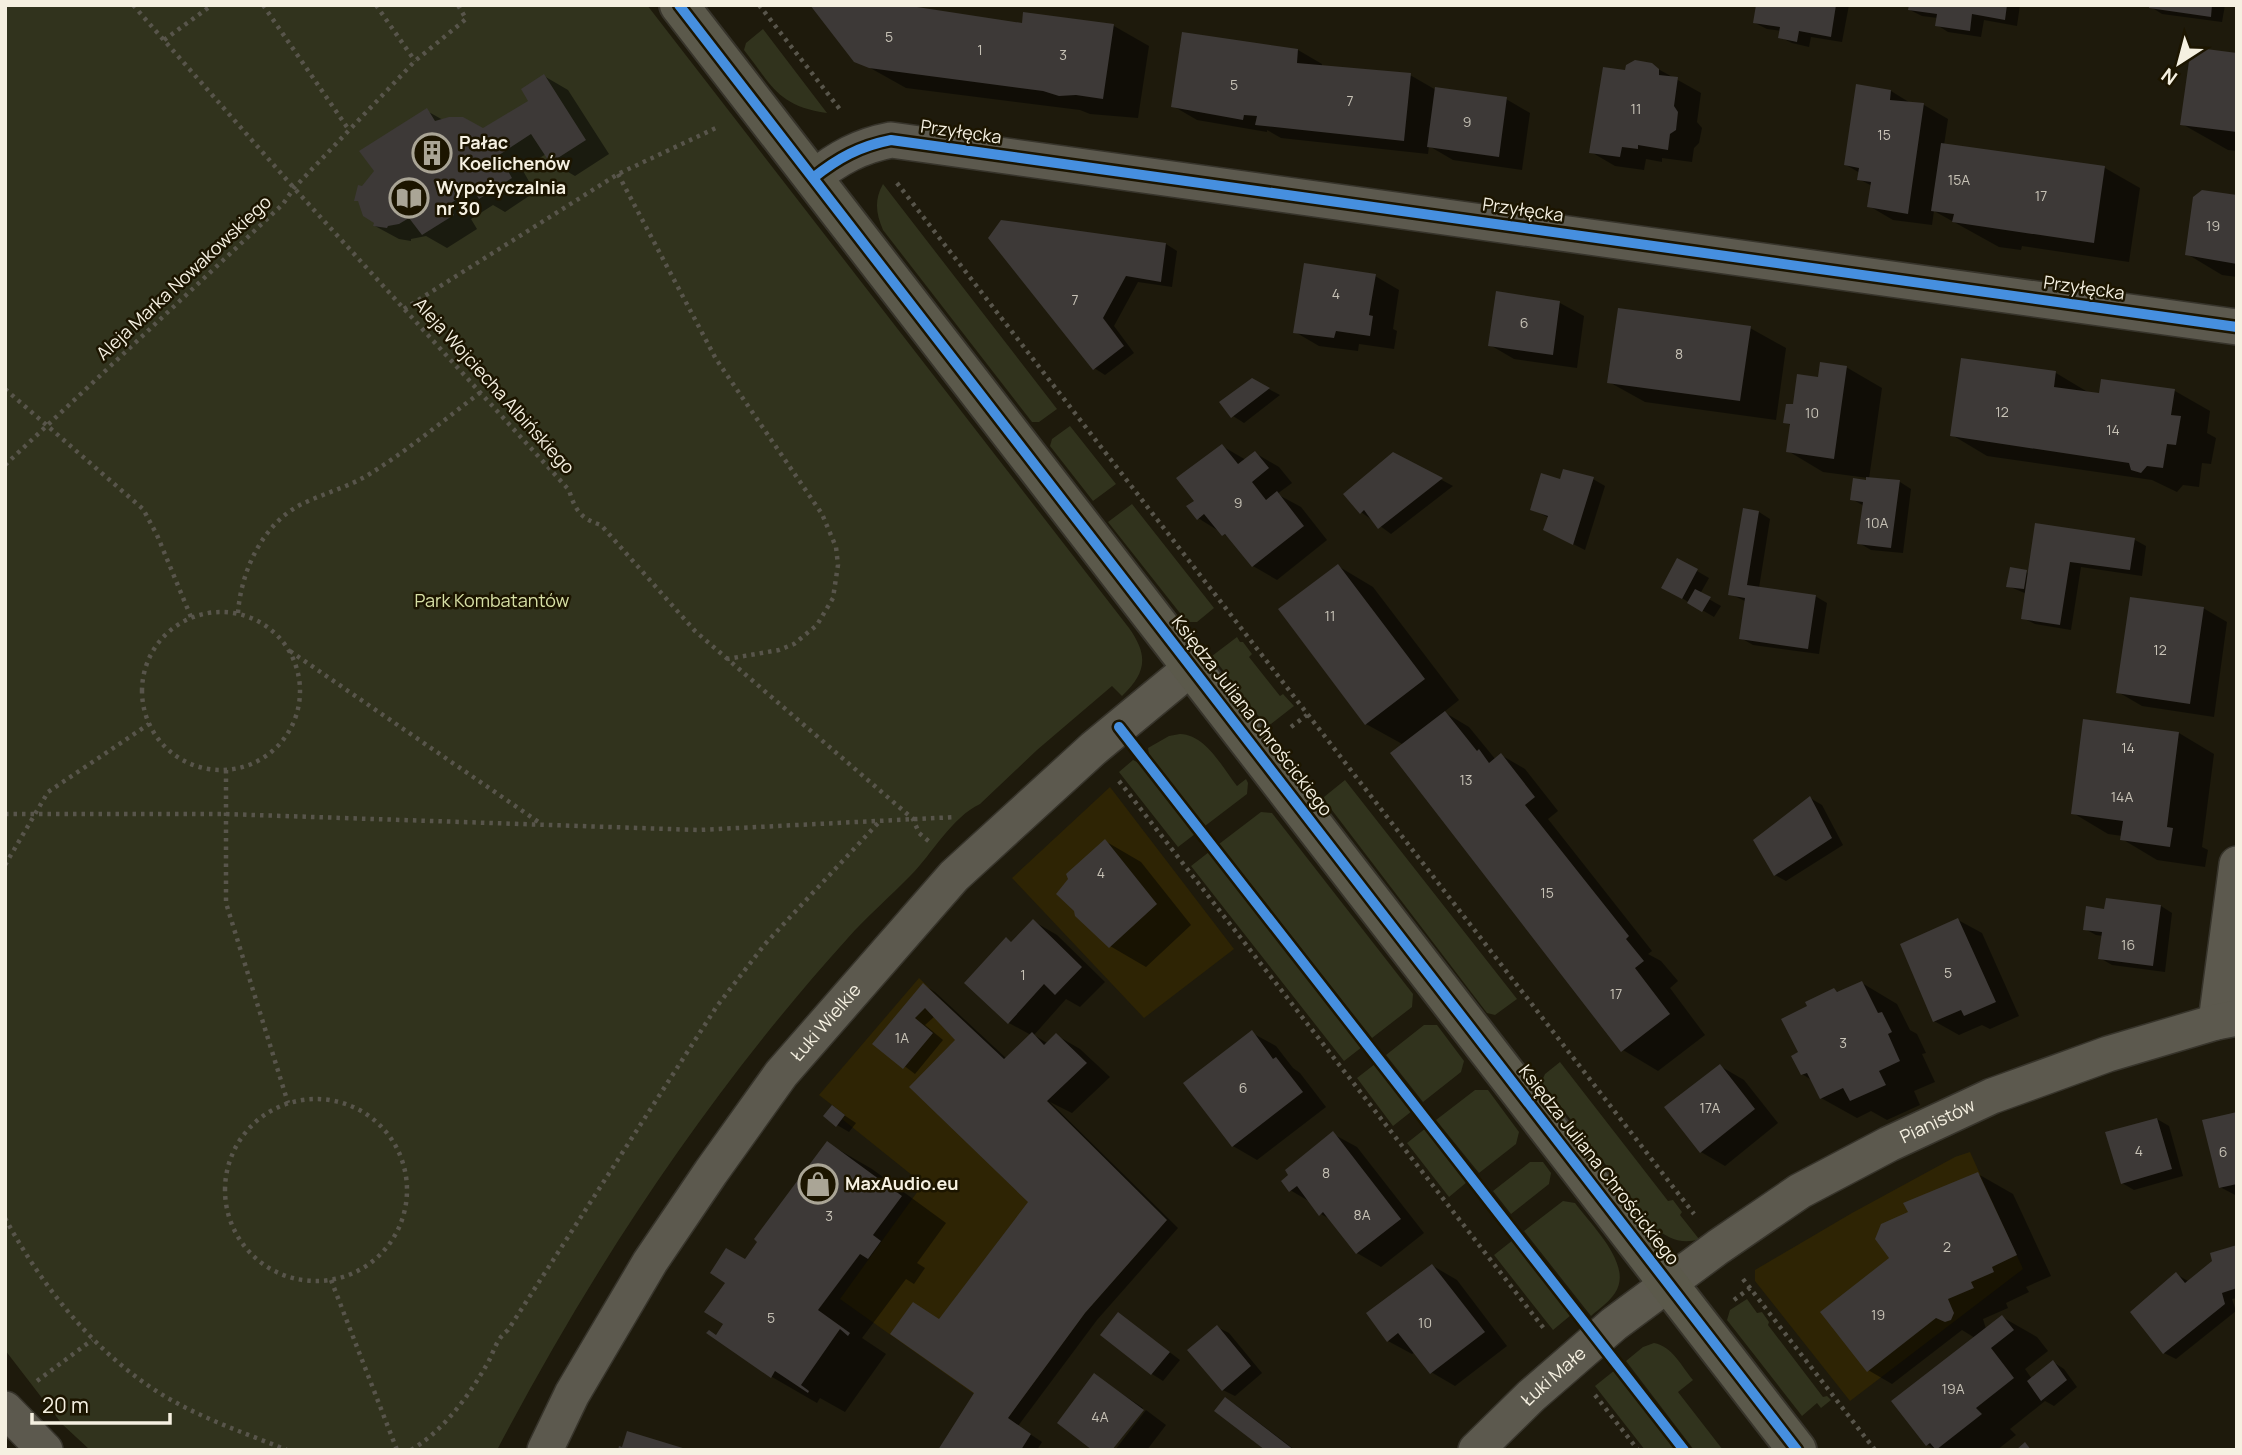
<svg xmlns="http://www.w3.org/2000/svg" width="2242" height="1455" font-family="Manrope,sans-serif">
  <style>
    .built { fill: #2e2404 }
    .green { fill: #31331d }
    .shadow { fill: #0007 }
    .building { fill: #3d3937 }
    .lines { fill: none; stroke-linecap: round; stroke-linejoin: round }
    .street-casing { stroke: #37342b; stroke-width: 38 }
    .secondary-casing { stroke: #37342b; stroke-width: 42 }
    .path { stroke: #58554b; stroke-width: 4.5; stroke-dasharray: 3.5 5; stroke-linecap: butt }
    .street { stroke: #5c594e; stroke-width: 35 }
    .secondary { stroke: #5b594b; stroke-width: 38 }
    .cycleway-casing { stroke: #1c1500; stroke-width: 15 }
    .cycleway { stroke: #468fdf; stroke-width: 10 }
    .labels { text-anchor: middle; stroke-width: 5; stroke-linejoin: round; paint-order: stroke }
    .number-label { font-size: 14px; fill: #c7c2b6 }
    .street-label { font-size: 18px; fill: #f5f0e1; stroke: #1c1500 }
    .poi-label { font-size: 18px; font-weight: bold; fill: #f5f0e1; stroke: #1c1500; text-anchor: start }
    .park-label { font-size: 18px; fill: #d7e0a5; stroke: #1c1500 }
  </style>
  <rect width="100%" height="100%" fill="#1e1a0c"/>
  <path class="built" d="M1110 787 1234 949 1144 1018 1012 878Z
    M919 978 1047 1101 1167 1220 1085 1313 1008 1418 840 1299 923 1184 842 1119 845 1115 819 1095Z
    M1970 1152 2023 1269 1850 1401 1755 1281V1270L1852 1213 1955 1157Z"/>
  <path class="green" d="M5 5H647L1129 628C1149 656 1146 673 1122 696L1112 686 1037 750 980 804C952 817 932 854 911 875 890 897 867 916 847 939 708 1093 593 1267 497 1450H90L62 1424 5 1350Z
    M763 29 827 113C778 106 773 87 744 50L746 43Z
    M883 184 1057 409 1039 422H1032L883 230C876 214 874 200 883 184Z
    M1070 426 1116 484 1093 501 1050 446 1052 439Z
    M1132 504 1214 608 1197 622H1187L1108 522Z
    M1237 637 1240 642H1243L1252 654 1249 657 1280 696 1283 694 1294 706 1267 727 1212 656Z
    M1180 734C1206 735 1222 767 1237 786L1246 779 1248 783 1247 794 1205 826 1149 755 1148 748 1169 736Z
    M1133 760 1139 763 1195 834 1178 847 1119 772Z
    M1345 780 1517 999 1495 1015 1487 1013 1325 801 1324 797Z
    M1261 812 1272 813 1413 994 1412 1007 1372 1038 1219 844Z
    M1209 852 1362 1047 1344 1061 1191 866Z
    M1424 1025H1437L1464 1061 1461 1072 1423 1102 1386 1055Z
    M1560 1062 1668 1201 1673 1200 1682 1212 1680 1215 1699 1239C1682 1245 1667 1238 1654 1227L1544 1085 1542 1081 1545 1074Z
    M1375 1064 1412 1111 1393 1126 1357 1078Z
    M1475 1090H1488L1519 1132 1516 1144 1479 1173 1436 1120Z
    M1426 1128 1467 1182 1449 1197 1407 1143Z
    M1530 1162H1543L1551 1173 1549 1184 1511 1214 1493 1191Z
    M1563 1201 1575 1203C1591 1225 1634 1265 1615 1293 1609 1302 1599 1309 1591 1316L1524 1231Z
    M1513 1240 1571 1315 1553 1330 1494 1255Z
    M1747 1299 1757 1313 1762 1312 1769 1322 1768 1325 1823 1397 1827 1396 1831 1400 1821 1408 1817 1403 1802 1416 1727 1320 1730 1310Z
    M1654 1343C1672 1346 1682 1367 1693 1380L1678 1392 1723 1450H1694L1626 1361 1643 1347Z
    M1615 1370 1676 1450H1645L1595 1386Z"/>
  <path class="shadow" d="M812 5H912L915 9 1023 25 1114 26 1149 46 1138 118 1090 114 1080 110 906 88 856 60Z
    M1758 5H1849L1842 42 1811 37 1809 47 1792 43 1780 37 1781 31 1767 29 1755 23Z
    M1911 5H2020L2017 26 1984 20 1981 37 1948 32 1937 25 1938 18 1922 16 1910 10Z
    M2151 5H2225L2222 22 2162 14 2151 7Z
    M1298 50 1322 64V67L1410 75 1436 90 1506 99 1530 113 1522 170 1453 160 1429 146 1428 154 1281 138 1267 130V132L1197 120 1173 106Z
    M2237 55V151L2228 150 2182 124Z
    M1651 65 1701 93 1697 122 1702 128 1699 143 1694 148 1692 162 1662 158V162L1646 159 1644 170 1615 166 1591 152 1626 72Z
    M544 76 568 90 609 154 575 176 551 162 546 154 522 169 535 192 505 212 493 205 471 219 477 229 447 248 426 236 411 239V241L399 239 375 226 362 188 427 111 443 120 483 130 530 102Z
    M1857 86 1891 91 1912 104 1924 105 1948 119 1944 145 2105 168 2140 188 2129 262 2022 246 2021 250 1999 247 1934 211 1932 225 1893 220 1869 206 1872 186 1859 179 1860 173 1846 165Z
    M2237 196V277L2222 275 2187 254Z
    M990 238 1166 244 1177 251 1172 287 1138 282 1114 326 1134 353 1105 375 1094 368Z
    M1375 276 1399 290 1393 329 1397 331 1394 349 1359 344 1358 351 1319 346 1295 332Z
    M1497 293 1560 303 1584 316 1577 368 1514 359 1490 345Z
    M1750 328 1786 348 1776 420 1645 402 1609 382Z
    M1846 367 1882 388 1869 479 1900 482 1911 489 1903 553 1871 550 1859 543 1864 506 1852 499 1868 482V478L1823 472 1788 451 1792 426 1785 422 1794 406 1819 379Z
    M2056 373 2091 394 2175 391 2210 411 2207 433 2216 438 2211 464 2202 463 2199 487 2183 485 2177 492 2152 480 1987 456 1952 435Z
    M1252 380 1280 395 1244 423 1233 416Z
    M1222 446 1246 460 1255 453 1279 467 1292 483 1277 494 1301 507 1327 540 1277 580 1253 566 1233 540 1198 518 1196 501Z
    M1393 454 1453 486 1391 534 1361 512Z
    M1593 479 1605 486 1585 550 1557 536 1549 518 1532 509 1562 481Z
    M1759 512 1770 519 1759 588 1815 596 1827 603 1819 654 1753 645 1741 638 1747 602 1730 594Z
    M2036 525 2135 540 2146 546 2142 576 2081 567 2071 630 2035 624 2023 618 2027 594 2008 586 2026 572 2029 574Z
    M1678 560 1709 578 1700 594 1721 606 1714 617 1663 587Z
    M1338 566 1373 587 1459 700 1444 712 1469 727 1496 760 1501 755 1525 769 1558 811 1548 819 1652 951 1648 954 1661 961 1678 981 1670 988 1705 1035 1658 1071 1623 1050 1404 745 1366 724Z
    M2203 608 2227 622 2214 717 2142 706 2118 692Z
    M2179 733 2214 754 2202 847 2208 850 2205 867 2157 860 2122 839V836L2108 834 2073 813Z
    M1810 798 1822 805 1843 845 1786 881 1775 875Z
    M1105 841 1141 862 1191 925 1146 967 1110 946Z
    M2161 906 2172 913 2165 972 2112 965 2100 958 2103 936 2096 935 2085 929 2106 911Z
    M1958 920 1982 933 2019 1016 1990 1029 1982 1025 1959 1035 1934 1021Z
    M1033 921 1057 935 1105 982 1080 1007 1066 999 1034 1035 1047 1043 1056 1035 1080 1049 1110 1077 1072 1113 1050 1102 1178 1228 1097 1320 1018 1426 1042 1442 1037 1450H940L976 1393 940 1321 1030 1201 958 1040 935 1016 925 1025 943 1040 915 1074 874 1043 924 985 935 992 1007 1059 1031 1035 1009 1023 1012 943Z
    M1862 983 1897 1004 1910 1030 1917 1034 1926 1053 1922 1054 1935 1082 1914 1091 1920 1105 1887 1120 1871 1111 1857 1118 1821 1098 1813 1081 1802 1074 1800 1053 1810 1007 1834 990 1840 993Z
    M1252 1033 1276 1046 1293 1068 1300 1073 1326 1107 1257 1160 1233 1146Z
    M1720 1066 1744 1080 1778 1123 1725 1166 1701 1152Z
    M832 1107 856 1123 849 1132 837 1125Z
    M2237 1114V1196L2220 1187Z
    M2157 1119 2169 1126 2183 1176 2134 1190 2122 1183Z
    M1333 1134 1357 1147 1424 1233 1381 1267 1357 1253 1333 1221 1321 1214 1312 1203 1290 1190Z
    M827 1143 872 1169 946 1223 917 1263 925 1268 914 1284 906 1279 862 1338 886 1354 845 1412 820 1398 817 1403 772 1377 717 1337 726 1323 746 1261Z
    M1978 1174 2013 1194 2051 1276 2026 1287 2029 1292 2006 1303 2008 1308 1983 1319 1986 1329 2002 1317 2037 1337 2048 1351 2025 1369 2032 1379 2053 1362 2064 1369 2077 1387 2054 1406 2045 1401 2010 1429 2016 1435 1997 1450H1936L1928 1445 1893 1401 1975 1338 1962 1330 1892 1384 1868 1370 1892 1258 1910 1213Z
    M2237 1247V1298L2232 1299 2236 1311 2176 1359 2164 1353 2176 1274 2188 1281Z
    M1433 1266 1457 1280 1507 1346 1455 1386 1431 1372 1415 1352 1412 1354 1388 1341Z
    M1119 1314 1180 1360 1163 1381 1152 1374Z
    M1217 1327 1229 1333 1262 1373 1235 1396 1223 1390Z
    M1094 1375 1143 1408 1110 1450Z
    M1225 1399 1237 1406 1295 1450H1268Z
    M1146 1410 1166 1425 1147 1450H1115Z"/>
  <path class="building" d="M810 5H904L1022 23 1023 12 1114 24 1103 99 1076 95 1059 96 1043 91 869 68 854 62Z
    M1756 5H1836L1831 37 1799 31 1797 42 1778 38 1780 27 1753 23Z
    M1909 5H2007L2005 20 1972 14 1970 31 1935 26 1937 14 1908 10Z
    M2149 5H2212L2211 17 2149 8Z
    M1182 32 1298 49 1297 63 1411 73 1404 141 1255 125 1257 116 1244 115 1243 120 1171 107Z
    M2191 47 2237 53V132L2180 125Z
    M1635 60 1652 63 1659 69V75L1678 77 1674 106 1678 112 1676 130 1670 134 1668 150 1638 145V149L1622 147 1620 157 1589 153 1603 67 1625 70 1626 65Z
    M544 74 586 140 550 163 531 134 499 155 512 178 479 199 473 189 448 205 454 215 422 235 409 218 399 224 388 226 387 228 373 226 374 223 363 216 358 201H354L358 185 362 186 374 171 359 151 427 108 435 121 449 117H463L483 128 528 101 521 89Z
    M1856 84 1891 90 1890 100 1924 103 1908 214 1867 207 1871 182 1857 180 1859 168 1844 165Z
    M1435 87 1507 97 1499 157 1427 147Z
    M1941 143 2105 166 2094 243 1952 222 1954 214 1931 211Z
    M2202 190 2237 195V264L2185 255 2193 197Z
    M1001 220 1166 243 1161 282 1126 276 1103 318 1124 346 1093 370 988 238Z
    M1304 263 1376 274 1369 315 1373 316 1370 336 1336 331 1334 338 1293 333Z
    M1496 291 1560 301 1553 355 1488 346Z
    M1618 308 1751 326 1740 401 1607 383Z
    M1961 358 2056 371 2054 387 2099 393 2101 379 2175 389 2171 415 2181 416 2176 445 2167 444 2163 468 2147 466 2141 473 2131 470 2129 463 1950 436Z
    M1820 362 1847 366 1834 459 1786 452 1790 424 1783 423 1786 404H1793L1797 374 1818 377Z
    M1252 378 1270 388 1231 418 1219 402Z
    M1222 444 1238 464 1255 451 1269 468 1252 482 1266 500 1277 491 1304 526 1252 567 1225 534 1222 536 1204 514 1197 520 1186 506 1194 501 1176 478Z
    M1393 452 1443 478 1378 529 1364 510 1360 514 1343 494Z
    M1563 469 1594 477 1573 545 1543 530 1548 516 1530 510 1541 473 1560 479Z
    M1866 477 1900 480 1891 548 1857 544 1863 502 1850 500 1853 478 1866 480Z
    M1743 508 1759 511 1747 585 1816 595 1808 649 1739 639 1745 598 1728 595Z
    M2035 523 2135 538 2130 570 2070 562 2060 625 2021 619Z
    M1677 558 1698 569 1682 599 1661 588Z
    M1338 564 1425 679 1365 725 1278 609Z
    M2010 567 2027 570 2024 589 2006 587Z
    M1695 589 1711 597 1702 612 1687 603Z
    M2130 597 2204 607 2190 704 2116 693Z
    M1445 711 1477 751 1479 749 1489 763 1501 753 1535 797 1525 805 1629 936 1626 939 1644 961 1635 968 1670 1014 1621 1052 1390 753Z
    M2083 719 2179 732 2167 827 2173 828 2170 847 2120 840 2123 821 2071 814Z
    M1810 796 1832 838 1774 876 1753 840Z
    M1105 839 1157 904 1109 948 1075 916 1074 911 1056 894 1068 879 1066 874Z
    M2106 898 2161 905 2153 966 2098 959 2102 932 2083 930 2086 906 2104 909Z
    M1958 918 1996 1002 1964 1016 1961 1010 1933 1022 1900 944Z
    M1033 919 1082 967 1055 995 1044 984 1008 1024 964 983 1006 937 1011 942Z
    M1862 981 1878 1013 1882 1012 1892 1032 1888 1034 1900 1061 1879 1071 1886 1085 1850 1101 1843 1088 1820 1099 1807 1073 1801 1075 1791 1056 1798 1052 1781 1019 1807 1006 1805 1002 1834 988 1837 992Z
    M923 983 1004 1059 1032 1032 1044 1045 1056 1033 1087 1063 1047 1101 1167 1220 1085 1313 1008 1418 1031 1434 1021 1450H938L974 1393 890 1334 913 1302 939 1319 1028 1202 909 1087 955 1040 925 1008 915 1018 933 1033 903 1069 872 1044Z
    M1252 1030 1273 1059 1276 1057 1303 1092 1232 1147 1183 1083Z
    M1720 1064 1755 1109 1700 1153 1664 1107Z
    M832 1105 845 1115 836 1127 823 1116Z
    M2237 1112V1184L2219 1188 2202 1120Z
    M2157 1118 2172 1169 2121 1184 2105 1132Z
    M1333 1131 1401 1219 1356 1254 1323 1212 1319 1216 1297 1186 1289 1192 1281 1181 1288 1175 1285 1170Z
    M827 1141 902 1196 873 1235 881 1241 868 1259 860 1254 818 1310 850 1333 848 1336 840 1329 801 1385 809 1391 808 1393 775 1371 771 1378 706 1333 709 1330 716 1335 723 1324 704 1312 725 1283 710 1273 726 1248 745 1259 757 1242 754 1239Z
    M1978 1172 2017 1255 1992 1267 1994 1272 1971 1282 1974 1288 1948 1299 1954 1313 1951 1320 1945 1322 1936 1318 1867 1372 1820 1312 1889 1258 1875 1239 1881 1224 1908 1212 1903 1203Z
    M2237 1245V1288L2222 1293 2225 1304 2163 1354 2130 1312 2176 1272 2185 1283 2212 1261 2210 1253Z
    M1432 1264 1485 1332 1430 1374 1398 1333 1387 1342 1366 1313Z
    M1118 1312 1170 1352 1151 1375 1100 1335Z
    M2002 1315 2014 1330 1991 1348 2014 1378 1976 1408 1982 1414 1936 1450 1930 1443 1926 1446 1891 1401Z
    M1217 1325 1251 1366 1222 1391 1187 1350Z
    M2053 1360 2067 1380 2041 1401 2027 1381Z
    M1094 1373 1144 1410 1112 1450H1092L1057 1423Z
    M1225 1397 1294 1450H1265L1214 1411Z
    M627 1431 686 1449V1450H618L619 1446 622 1447Z
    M2025 1442 2031 1450H2016Z"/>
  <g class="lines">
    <g class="street-casing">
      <g id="street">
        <path d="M813 178C838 158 860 146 891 140L2237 327"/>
        <path d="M2216 1022 2237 864"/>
        <path d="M5 1409 45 1450"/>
        <path id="s1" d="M545 1450 572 1394 650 1262 711 1172 781 1074 954 876 1094 748 1192 667"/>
        <path id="s2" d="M1476 1450 1531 1396 1614 1324 1718 1247 1800 1191 1889 1144 1992 1096 2108 1054 2216 1022 2237 1018"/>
      </g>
    </g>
    <g class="secondary-casing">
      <path id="secondary" d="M679 5 1797 1450"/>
    </g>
    <path class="path" d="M133 5 294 188 569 490C575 510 581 519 601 525L695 631 913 819 919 833 931 843
      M263 5 349 130
      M376 5 415 61
      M759 5 842 112
      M164 40 212 5
      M618 174 716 359 822 514 836 547 838 565 833 598 817 625 794 644 779 650 727 659
      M897 183 1694 1214
      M404 309 618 174 718 127
      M5 389 143 509 157 535 191 617
      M5 465 283 204 294 188 415 61 466 19 458 5
      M142 691a79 79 0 1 1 158 0a79 79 0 1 1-158 0Z
      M238 613C241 571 263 522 304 503 325 493 348 487 368 475 407 451 444 420 481 392
      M290 651 540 823
      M1291 727 1307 715
      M226 770V903L288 1103
      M1119 781 1545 1330
      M5 814H225L698 830 956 817
      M5 865 48 792 149 724
      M225 1190a91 91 0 1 1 182 0a91 91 0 1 1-182 0Z
      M5 1218C39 1281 87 1343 146 1384 188 1414 240 1431 287 1450
      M1743 1279 1875 1450
      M331 1280 397 1450
      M1734 1300 1750 1288
      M37 1381 92 1340
      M1595 1395 1638 1450
      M411 1450C443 1431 468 1397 486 1366 494 1353 495 1340 508 1330L717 1006 765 944 880 821"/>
    <use href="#street" class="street"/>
    <use href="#secondary" class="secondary"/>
    <g class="cycleway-casing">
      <path id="cycleway" d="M679 5 1797 1450
        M813 178C838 158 860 146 891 140L2237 327
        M1119 727 1684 1450"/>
    </g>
    <use href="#cycleway" class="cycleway"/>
  </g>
  <defs>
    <g id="building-ring" transform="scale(2.0125)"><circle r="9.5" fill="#1c1500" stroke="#aaa596" stroke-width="1.5"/><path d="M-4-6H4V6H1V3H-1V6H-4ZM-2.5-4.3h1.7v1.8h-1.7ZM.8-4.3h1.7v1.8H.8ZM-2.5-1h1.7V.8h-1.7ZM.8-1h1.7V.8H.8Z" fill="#aaa596"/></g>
    <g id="library-ring" transform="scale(2.0125)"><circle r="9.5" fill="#1c1500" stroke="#aaa596" stroke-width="1.5"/><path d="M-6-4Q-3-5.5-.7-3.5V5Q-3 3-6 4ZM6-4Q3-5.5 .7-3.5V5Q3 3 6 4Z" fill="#aaa596"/></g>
    <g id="shop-ring" transform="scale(2.0125)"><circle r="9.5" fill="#1c1500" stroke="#aaa596" stroke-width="1.5"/><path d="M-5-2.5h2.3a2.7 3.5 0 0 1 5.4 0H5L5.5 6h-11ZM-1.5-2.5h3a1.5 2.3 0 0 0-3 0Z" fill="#aaa596"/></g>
  </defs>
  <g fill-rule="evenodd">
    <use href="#building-ring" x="432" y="153"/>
    <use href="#library-ring" x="409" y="198"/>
    <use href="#shop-ring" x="818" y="1184"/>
  </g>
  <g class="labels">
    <g class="number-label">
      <text x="889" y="42">5</text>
      <text x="980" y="55">1</text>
      <text x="1063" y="60">3</text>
      <text x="1234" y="90">5</text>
      <text x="1350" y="106">7</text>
      <text x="1636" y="114">11</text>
      <text x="1467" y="127">9</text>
      <text x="1884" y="140">15</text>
      <text x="1959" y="185">15A</text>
      <text x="2041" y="201">17</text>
      <text x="2213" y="231">19</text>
      <text x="1336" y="299">4</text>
      <text x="1075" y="305">7</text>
      <text x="1524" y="328">6</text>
      <text x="1679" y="359">8</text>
      <text x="2002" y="417">12</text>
      <text x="1812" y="418">10</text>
      <text x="2113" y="435">14</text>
      <text x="1238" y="508">9</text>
      <text x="1877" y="528">10A</text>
      <text x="1330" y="621">11</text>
      <text x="2160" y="655">12</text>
      <text x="2128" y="753">14</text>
      <text x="1466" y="785">13</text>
      <text x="2122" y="802">14A</text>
      <text x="1101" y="878">4</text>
      <text x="1547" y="898">15</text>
      <text x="2128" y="950">16</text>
      <text x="1948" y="978">5</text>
      <text x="1023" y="980">1</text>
      <text x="1616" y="999">17</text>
      <text x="902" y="1043">1A</text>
      <text x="1843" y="1048">3</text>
      <text x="1243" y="1093">6</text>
      <text x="1710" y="1113">17A</text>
      <text x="2139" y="1156">4</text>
      <text x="2223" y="1157">6</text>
      <text x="1326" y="1178">8</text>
      <text x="1362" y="1220">8A</text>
      <text x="829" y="1221">3</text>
      <text x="1947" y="1252">2</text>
      <text x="1878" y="1320">19</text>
      <text x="771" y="1323">5</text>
      <text x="1425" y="1328">10</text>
      <text x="1953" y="1394">19A</text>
      <text x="1100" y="1422">4A</text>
    </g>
    <g class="street-label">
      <text transform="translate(961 132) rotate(8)" y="6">Przyłęcka</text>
      <text transform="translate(1523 210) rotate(8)" y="6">Przyłęcka</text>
      <text transform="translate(184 278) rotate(-43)" y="6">Aleja Marka Nowakowskiego</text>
      <text transform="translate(2084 288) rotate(8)" y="6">Przyłęcka</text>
      <text transform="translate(494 386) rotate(48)" y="6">Aleja Wojciecha Albińskiego</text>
      <text transform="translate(1252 716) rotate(52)" y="6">Księdza Juliana Chrościckiego</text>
      <text dy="6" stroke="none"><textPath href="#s1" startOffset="513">Łuki Wielkie</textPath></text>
      <text dy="6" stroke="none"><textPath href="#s2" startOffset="570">Pianistów</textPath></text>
      <text transform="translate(1599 1165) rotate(52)" y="6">Księdza Juliana Chrościckiego</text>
      <text dy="6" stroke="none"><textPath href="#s2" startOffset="107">Łuki Małe</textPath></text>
    </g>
    <g class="poi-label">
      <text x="459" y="149">Pałac<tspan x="459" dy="21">Koelichenów</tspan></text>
      <text x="436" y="194">Wypożyczalnia<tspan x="436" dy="21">nr 30</tspan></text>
      <text x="845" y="1190">MaxAudio.eu</text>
    </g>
    <g class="park-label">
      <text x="492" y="607">Park Kombatantów</text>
    </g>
  </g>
  <rect width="2242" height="1455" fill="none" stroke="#f5f0e1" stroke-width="14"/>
  <g transform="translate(2179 63) rotate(216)" stroke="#1c1500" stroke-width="5" paint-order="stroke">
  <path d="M0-5L12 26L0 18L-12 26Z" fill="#f5f0e1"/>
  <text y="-10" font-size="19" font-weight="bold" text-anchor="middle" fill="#f5f0e1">N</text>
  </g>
  <path d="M32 1413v10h138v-10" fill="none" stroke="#f5f0e1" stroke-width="3.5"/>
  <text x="42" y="1413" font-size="21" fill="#f5f0e1" stroke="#1c1500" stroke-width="5" paint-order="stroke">20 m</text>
</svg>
